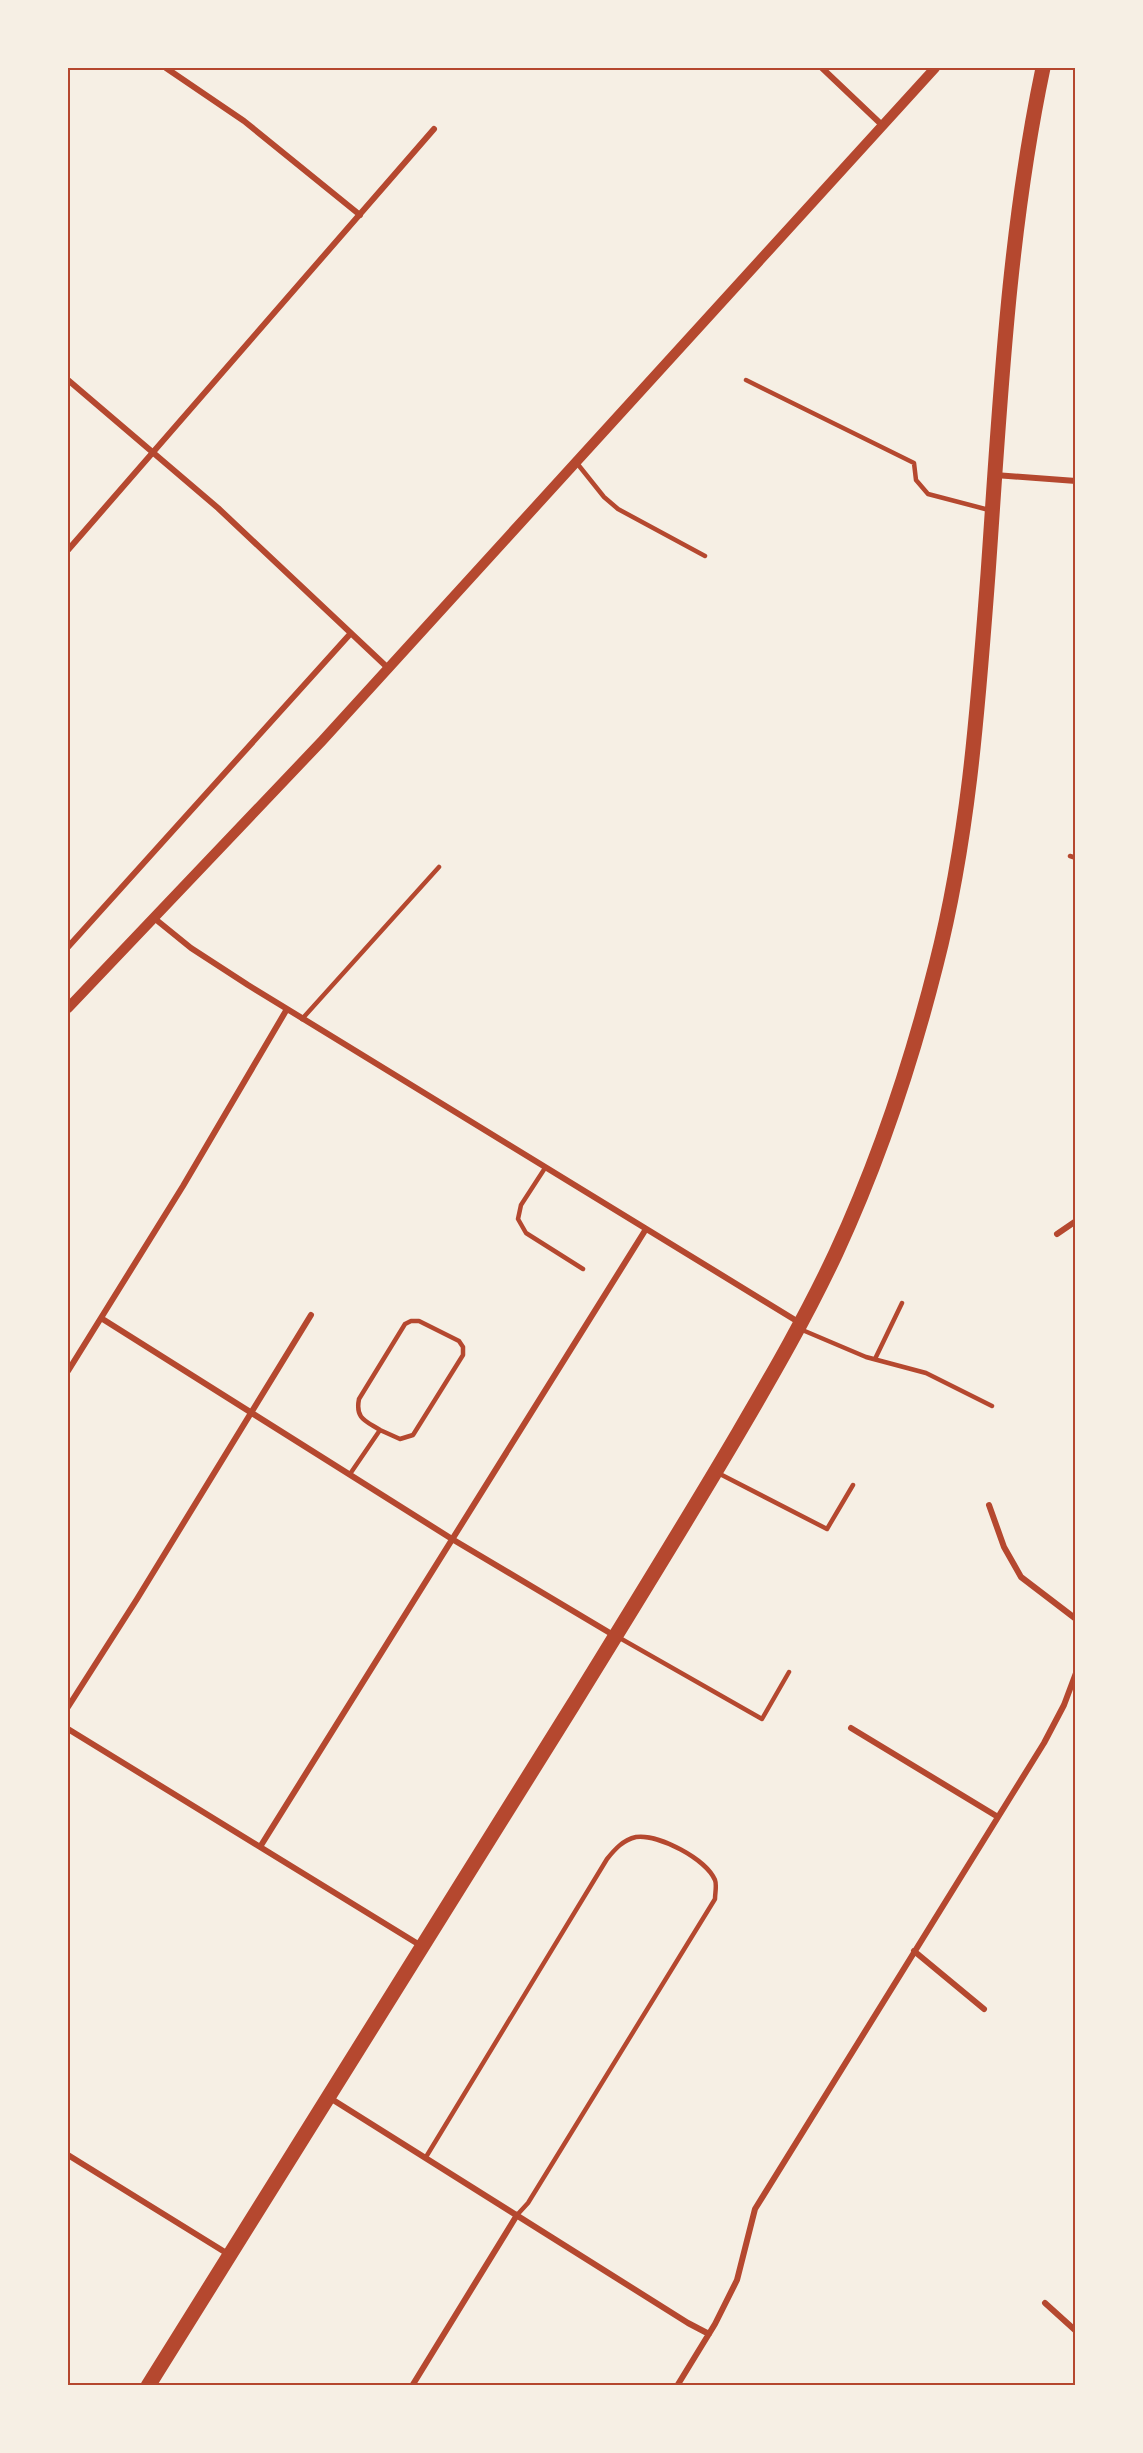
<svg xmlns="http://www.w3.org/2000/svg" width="1143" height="2453" font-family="'Nunito Sans',sans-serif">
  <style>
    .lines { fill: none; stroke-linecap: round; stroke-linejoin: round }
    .service { stroke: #b5482f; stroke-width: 4.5 }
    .minor { stroke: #b5482f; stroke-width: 6 }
    .tertiary { stroke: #b5482f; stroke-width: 10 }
    .primary { stroke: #b5482f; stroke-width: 15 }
    .neatline { fill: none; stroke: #b5482f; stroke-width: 2 }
  </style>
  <rect width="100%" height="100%" fill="#f6efe4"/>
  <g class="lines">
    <path class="service" d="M746 380 914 463 916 480 928 494 989 510
      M576 462 604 497 618 509 705 556
      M1070 856 1076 858
      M302 1019 439 867
      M545 1168 521 1205 518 1219 526 1233 583 1269
      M800 1329 866 1357 926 1373 992 1406
      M875 1359 902 1303
      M718 1473 827 1529 853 1485
      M350 1474 380 1430C366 1421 355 1419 359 1399L405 1324 411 1321H419L459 1341 463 1347V1355L413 1435 400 1439 380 1430
      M618 1637 762 1719 789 1672
      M426 2157 607 1859C615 1849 623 1840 636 1837 659 1834 706 1859 715 1880 717 1885 715 1893 715 1899L528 2203 517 2215"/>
    <path class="minor" d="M166 68 244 121 360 215
      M822 68 882 125
      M68 380 218 508 388 668
      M995 475 1076 481
      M68 550 434 129
      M154 918 191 948 248 985 800 1323
      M68 947 351 633
      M1057 1234 1076 1221
      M101 1318 452 1539 615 1636
      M68 1371 183 1186 287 1009
      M989 1505 1004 1547 1021 1577 1076 1619
      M68 1707 137 1599 311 1315
      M851 1728 998 1817
      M68 1729 423 1947
      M260 1847 646 1229
      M914 1951 984 2009
      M330 2098 688 2323 709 2334
      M68 2155 228 2254
      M1045 2303 1076 2331
      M412 2386 517 2215
      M677 2386 715 2324 737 2280 755 2209 1044 1743 1064 1705 1076 1673"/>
    <path class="tertiary" d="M68 1008 322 741 935 68"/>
    <path class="primary" d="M148 2386C289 2158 433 1932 573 1705 629 1614 685 1524 739 1432 773 1374 807 1315 836 1253 879 1160 911 1064 936 965 969 836 978 705 988 574 1000 404 1008 234 1043 68"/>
  </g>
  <rect width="1143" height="2453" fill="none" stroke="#f6efe4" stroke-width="138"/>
  <rect x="69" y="69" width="1005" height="2315" class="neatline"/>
</svg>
